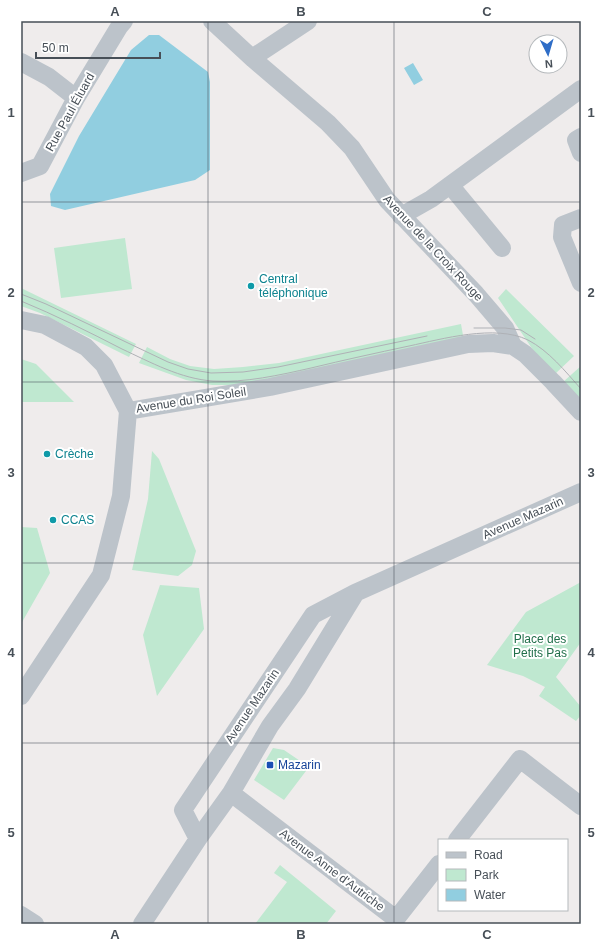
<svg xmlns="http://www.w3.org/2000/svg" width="602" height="945" font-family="Helvetica,sans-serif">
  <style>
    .green { fill: #bfe8d0 }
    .water { fill: #91cee0 }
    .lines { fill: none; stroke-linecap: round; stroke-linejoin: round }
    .minor { stroke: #bcc3ca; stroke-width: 18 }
    .tram { stroke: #afb1b6; stroke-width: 1 }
    .grid { fill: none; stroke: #474f57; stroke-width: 1; stroke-opacity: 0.55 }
    .culture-dot { fill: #0f9aa8; stroke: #fff; stroke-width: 1.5 }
    .transit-dot { fill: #1a4fb4; stroke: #fff; stroke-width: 1.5 }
    .labels { text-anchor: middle; stroke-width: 4; stroke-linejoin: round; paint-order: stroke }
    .street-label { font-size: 12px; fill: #474f57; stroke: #fff }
    .culture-label { font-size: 12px; fill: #0d838f; stroke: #fff; text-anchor: start }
    .park-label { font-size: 12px; fill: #216f4a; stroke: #fff }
    .transit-label { font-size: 12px; fill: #164399; stroke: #fff; text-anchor: start }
    .neatline { fill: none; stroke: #474f57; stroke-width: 1.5 }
    .grid-label { font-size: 13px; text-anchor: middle; font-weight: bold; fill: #474f57 }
  </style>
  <rect width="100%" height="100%" fill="#efecec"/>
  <path class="green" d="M125 238 132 289 61 298 54 248Z
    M21 288 136 344 129 357 40 313 21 306Z
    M506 289 574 356 555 374 533 350 498 298Z
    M461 324 464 341 239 385H212L186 380 139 363 147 347 170 359 190 366 214 369 243 367 279 363Z
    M21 359 36 364 74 402H21Z
    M581 366V401L563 382Z
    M152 451 159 459 196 551 192 565 178 576 132 570 148 499Z
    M21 527 37 528 50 573 21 624Z
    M581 582V642L556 677 581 707V715L576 721 539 696 545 687 523 676 487 665 526 612Z
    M160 585 199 588 204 629 157 696 143 635Z
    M273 748 284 750 309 767 284 800 254 780Z
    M280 865 336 911 326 924H255L287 882 274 873Z"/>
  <path class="water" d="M149 35H159L208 72 210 82V170L195 180 65 210 51 206 50 194 79 136 131 50Z
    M413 63 423 80 414 85 404 68Z"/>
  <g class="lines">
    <path class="minor" d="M212 21 252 58 328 123 352 148 387 200 476 294 505 328 513 346 525 354 553 382 581 412
      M252 58 308 21
      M21 62 49 77 76 98
      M581 137 576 140 581 153
      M21 173 40 166 76 98 119 27 124 21
      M450 185 502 248
      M401 216 431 199 581 89
      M581 218 563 225 562 237 581 283
      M21 320 45 325 86 347 104 365 128 411
      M128 411 270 387 468 344 493 343 513 346
      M21 696 101 575 121 496 128 411
      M231 793 396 919 439 864
      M198 839 231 793 270 726 297 689 355 594
      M457 840 520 759 581 806
      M21 915 35 924
      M142 924 198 839 183 810 313 615 355 593 581 492"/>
    <path class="tram" d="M21 294 46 304 168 362 188 369 211 373 243 372 278 367 427 336
      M21 301C55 315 89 332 122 349 150 362 181 379 213 381 245 383 280 375 311 368 344 360 376 353 409 346 442 339 495 324 528 340 549 351 565 371 581 389
      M474 328H505L521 330 535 339"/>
  </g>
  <path class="grid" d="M208 21V924M394 21V924M21 202H581M21 382H581M21 563H581M21 743H581"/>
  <g class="culture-dot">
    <circle cx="251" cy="286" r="4"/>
    <circle cx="47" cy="454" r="4"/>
    <circle cx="53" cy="520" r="4"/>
  </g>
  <rect class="transit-dot" x="266" y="761" width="8" height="8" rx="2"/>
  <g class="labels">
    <g class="street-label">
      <text transform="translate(70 112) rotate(-61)" y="4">Rue Paul Éluard</text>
      <text transform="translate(433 248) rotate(47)" y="4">Avenue de la Croix Rouge</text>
      <text transform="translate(191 400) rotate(-9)" y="4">Avenue du Roi Soleil</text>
      <text transform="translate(523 518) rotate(-24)" y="4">Avenue Mazarin</text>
      <text transform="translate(252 706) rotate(-56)" y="4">Avenue Mazarin</text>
      <text transform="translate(332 870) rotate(37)" y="4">Avenue Anne d'Autriche</text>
    </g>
    <g class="culture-label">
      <text x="259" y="283">Central<tspan x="259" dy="14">téléphonique</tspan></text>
      <text x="55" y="458">Crèche</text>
      <text x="61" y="524">CCAS</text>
    </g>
    <g class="park-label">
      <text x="540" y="643">Place des<tspan x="540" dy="14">Petits Pas</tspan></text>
    </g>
    <g class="transit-label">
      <text x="278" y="769">Mazarin</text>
    </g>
  </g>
  <rect width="602" height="945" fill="none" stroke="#ffffff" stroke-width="44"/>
  <rect x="438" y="839" width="130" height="72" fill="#ffffff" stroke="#b5b9bc"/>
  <rect x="446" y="852" width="20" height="6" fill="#bcc3ca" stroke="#b5b9bc"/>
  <text x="474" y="859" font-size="12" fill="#474f57">Road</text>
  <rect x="446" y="869" width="20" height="12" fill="#bfe8d0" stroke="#b5b9bc"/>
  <text x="474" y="879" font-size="12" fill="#474f57">Park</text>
  <rect x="446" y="889" width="20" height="12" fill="#91cee0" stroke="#b5b9bc"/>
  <text x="474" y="899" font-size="12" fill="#474f57">Water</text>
  <g transform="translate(548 54) rotate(175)"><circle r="19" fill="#ffffff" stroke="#b5b9bc"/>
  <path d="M0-3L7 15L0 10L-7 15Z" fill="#2e6dc7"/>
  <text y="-6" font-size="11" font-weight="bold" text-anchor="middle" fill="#474f57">N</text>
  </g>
  <path d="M36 52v6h124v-6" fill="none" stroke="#474f57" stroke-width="2"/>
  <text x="42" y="52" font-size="12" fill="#474f57" stroke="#ffffff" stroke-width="3" paint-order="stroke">50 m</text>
  <rect x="22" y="22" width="558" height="901" class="neatline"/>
  <g class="grid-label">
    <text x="115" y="16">A</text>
    <text x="301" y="16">B</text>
    <text x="487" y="16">C</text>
    <text x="11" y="117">1</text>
    <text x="591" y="117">1</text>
    <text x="11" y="297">2</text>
    <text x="591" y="297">2</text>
    <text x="11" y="477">3</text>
    <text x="591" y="477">3</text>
    <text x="11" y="657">4</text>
    <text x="591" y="657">4</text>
    <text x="11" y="837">5</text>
    <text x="591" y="837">5</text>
    <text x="115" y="939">A</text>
    <text x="301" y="939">B</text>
    <text x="487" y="939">C</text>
  </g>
</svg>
